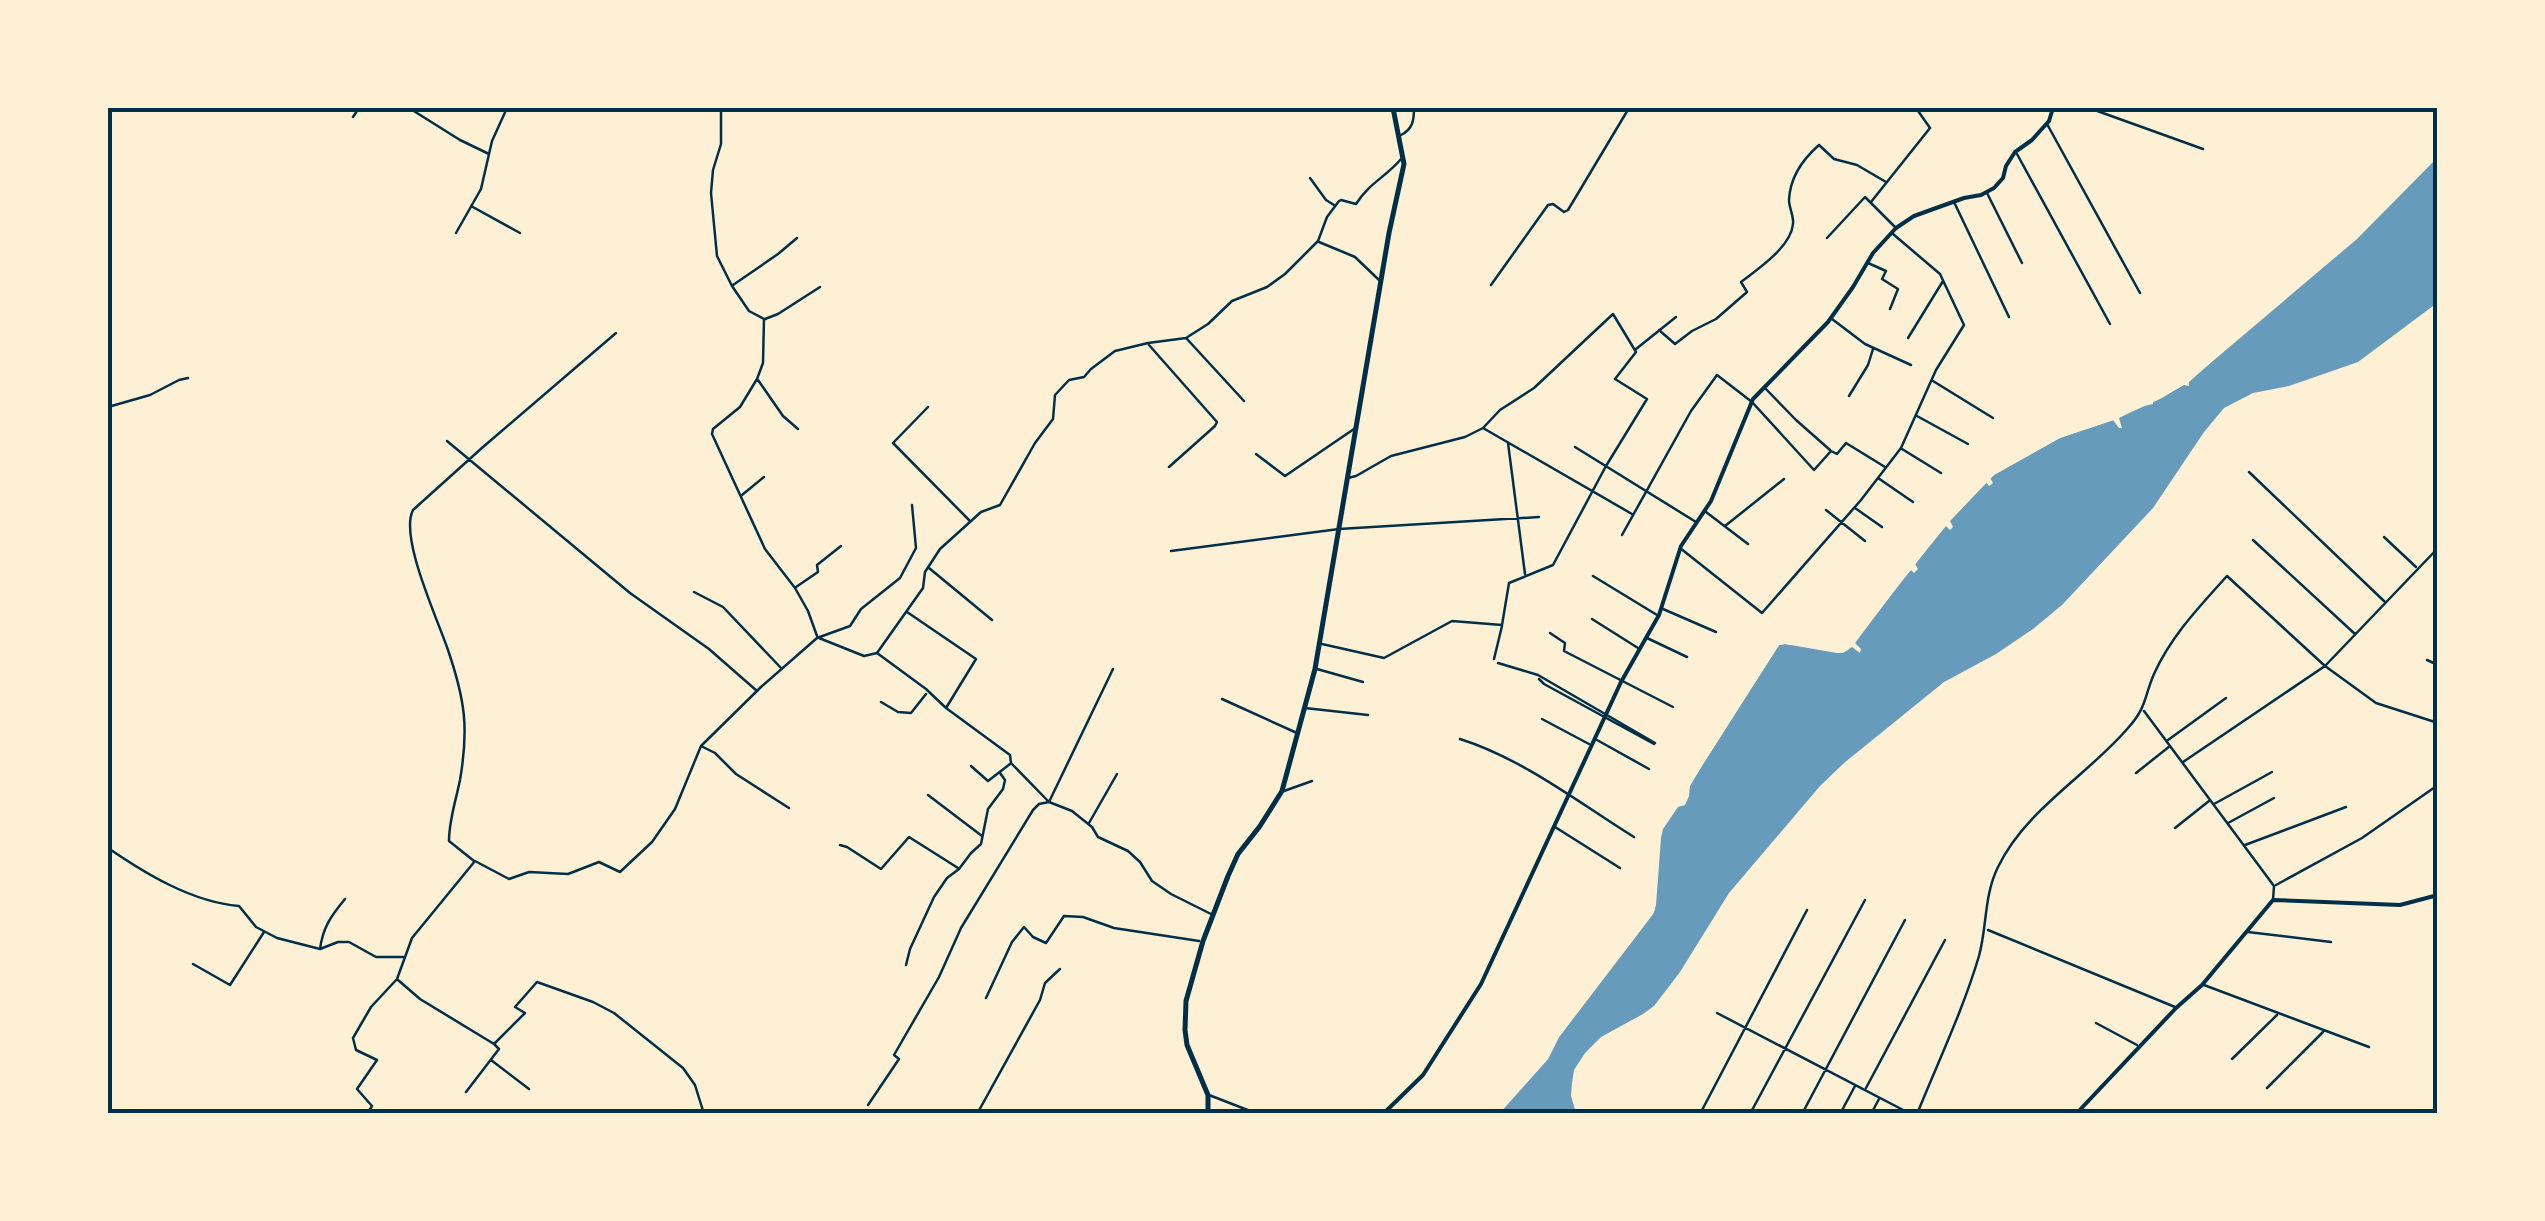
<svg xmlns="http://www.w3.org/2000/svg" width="2545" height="1221" font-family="Raleway,sans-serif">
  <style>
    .water { fill: #669bbc }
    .pier { fill: #fdf0d5 }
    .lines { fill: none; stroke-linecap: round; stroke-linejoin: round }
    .minor { stroke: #003049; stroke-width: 2.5 }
    .tertiary { stroke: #003049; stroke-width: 4 }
    .primary { stroke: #003049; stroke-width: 5 }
    .neatline { fill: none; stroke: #003049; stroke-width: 4 }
  </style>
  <rect width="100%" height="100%" fill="#fdf0d5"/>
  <path class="water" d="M2437 158V303L2358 362 2289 386 2253 393 2224 408 2204 432 2153 508 2062 605 2033 629 1996 654 1944 682 1844 763 1820 786 1729 893 1680 972 1654 1006 1643 1014 1601 1037 1585 1053 1574 1070 1572 1083 1571 1096 1576 1113 1499 1114 1548 1059 1559 1037 1653 914 1656 905 1661 838 1663 829 1678 807 1685 805 1689 796 1690 786 1704 762 1779 645 1785 644 1843 652 1848 650 1946 525 1994 475 2054 440 2114 420 2162 398 2188 382 2357 239Z"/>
  <path class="pier" d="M2226 346 2227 348 2189 382V386L2184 385 2153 402V404L2139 407 2119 418 2122 428H2119L2113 420 2062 437 1994 475 1990 478 1993 483 1989 486 1986 482 1950 521 1953 527 1950 530 1946 526 1915 564 1918 569 1914 573 1911 570 1904 578 1855 643 1861 649 1860 653 1852 647 1843 653H1837L1785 644 1779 645 1688 788V783L1707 753 1778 641 1785 639 1837 648 1845 646 1971 490 1992 472 2052 436 2112 415 2178 385Z
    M1652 907 1655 909 1653 914 1559 1037 1548 1059 1499 1113 1494 1114 1544 1056 1576 1007Z"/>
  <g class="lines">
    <path class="minor" d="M409 108 460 140 489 154
      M721 108V144L713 170 711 193 717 256 732 286 749 311 764 319 763 363 757 379 740 407 713 429 712 434 765 549 795 588 808 611 817 636
      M2089 108 2203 149
      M353 117 359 108
      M2047 124 2140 293
      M1401 135C1413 129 1414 120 1414 108
      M2017 154 2110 324
      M1310 178 1326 200 1334 205
      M1987 193 2022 263
      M1871 202 1930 128 1916 108
      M1954 202 2009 317
      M471 206 520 233
      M456 233 481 189 492 141 507 108
      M1827 238 1865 197 1895 227
      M1319 242 1355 257 1379 280
      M1868 263 1886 271 1882 279 1898 289 1890 309
      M733 285 778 254 797 238
      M1491 285 1548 205 1553 204 1564 212 1568 210 1629 108
      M765 319 778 314 820 287
      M1832 319 1865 344 1911 365
      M1659 330 1675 344 1692 331 1716 319 1747 292 1741 282C1758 269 1791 247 1793 224 1794 216 1789 208 1789 200 1790 178 1803 159 1819 145L1834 159 1857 165 1886 182
      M1908 338 1943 281
      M1187 339 1244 401
      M1149 345 1217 422 1215 426 1169 467
      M1636 349 1676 317
      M758 380 783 416 798 429
      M1933 381 1993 418
      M1764 387 1796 420 1830 450
      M1849 396 1868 365 1873 349
      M108 407 150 395 179 380 188 378
      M928 407 893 443 969 520
      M1917 416 1968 444
      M1483 428 1632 514
      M447 441 630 593 709 649 757 691
      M1508 443 1525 574
      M1575 447 1696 522
      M1902 449 1941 473
      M1256 454 1285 476 1354 429
      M2249 472 2385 602
      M1878 478 1913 502
      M742 495 764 477
      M1855 508 1882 527
      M1826 510 1865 541
      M1706 512 1748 544
      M1725 526 1784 479
      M1622 535 1691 411 1717 375 1752 402 1814 470 1831 451 1837 454 1846 443 1885 467
      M2384 537 2416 567
      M2253 540 2355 634
      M1680 548 1762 613 1861 500 1901 448 1936 370 1964 325 1940 274 1893 234
      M1171 551 1339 529 1539 517
      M929 568 992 620
      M1593 576 1657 615
      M796 587 818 572 817 565 841 546
      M694 592 723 607 782 669
      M1663 609 1716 632
      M907 612 976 659 946 708
      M1592 619 1638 648
      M2436 625 2438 626
      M1550 633 1565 643 1564 651 1673 707
      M819 638 864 656 877 653 926 689 946 708 1010 755 1011 763 1049 802 1072 811 1092 827 1098 837 1128 851 1140 862 1152 881 1171 894 1213 915
      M1647 638 1687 657
      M1322 644 1384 658 1452 621 1502 625 1509 583 1553 565 1606 466 1647 399 1615 379 1636 352 1613 314 1534 388 1500 410 1483 428 1465 437 1391 456 1356 476 1348 478
      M877 653 923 588 925 572 940 549 981 512 1000 505 1035 443 1053 419 1055 395 1069 380 1084 377 1091 369 1115 351 1148 343 1186 338 1208 324 1232 301 1267 287 1285 274 1318 241 1327 217 1339 201 1341 200 1356 204C1369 183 1386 177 1401 159
      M1494 659 1502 626
      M2427 660 2438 665
      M1498 663 1538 675 1655 743
      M1317 669 1363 682
      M1539 679 1544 684 1654 744
      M1222 699 1297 733
      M881 702 898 712 911 713 926 694
      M1305 708 1368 715
      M2144 711 2274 886 2273 900
      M1542 719 1589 744
      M1460 739C1523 759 1578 802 1634 837
      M1597 740 1649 769
      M2168 740 2226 698
      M701 746 715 753 736 774 789 808
      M2183 762 2325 666 2438 548
      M971 766 988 781 1010 764
      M2136 773 2170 746
      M1284 791 1312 781
      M928 795 982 836
      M2214 804 2272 772
      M1089 823 1117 774
      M2228 823 2274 798
      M1555 827 1620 868
      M2175 828 2209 801
      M840 845 847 847 881 869 909 837 958 868
      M2245 845 2346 807
      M108 848C146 874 192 902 239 906L256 927 277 938 320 949 338 942H349L376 957H403
      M474 861 449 841C449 820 456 800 460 780 469 728 465 700 448 650 438 620 399 537 413 510L483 447 616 333
      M2276 885 2362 838 2438 785
      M1988 930 2175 1007
      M2248 932 2331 942
      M320 949C323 927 331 916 345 899
      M193 964 230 985 264 932
      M906 965 910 949 934 897 947 878 959 869 971 853 981 844 988 809 1003 789 1005 780 1000 773
      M398 980 420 999 494 1044 525 1013 515 1007 537 982 593 1002 614 1013 683 1068 695 1085 704 1114
      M2204 985 2369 1047
      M986 998 1012 942 1024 927 1033 937 1046 943 1064 916 1083 917 1114 928 1199 941
      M1717 1013 1907 1112
      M2096 1023 2137 1045
      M2232 1059 2277 1015
      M491 1060 529 1089
      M1866 1088 1945 940
      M2267 1088 2323 1032
      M466 1092 499 1049 495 1045
      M1209 1095 1258 1114
      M868 1105 899 1059 894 1055 939 977 961 928 1033 810 1039 804 1049 802 1113 669
      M367 1114 372 1106 357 1089 377 1060 356 1050 353 1038 371 1007 397 979 412 938 475 861 509 879 529 872 568 874 599 862 620 872 652 842 675 809 701 746 761 687 817 638 850 626 861 609 900 578 916 548 912 505
      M977 1114 1040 1000 1045 983 1060 969
      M1700 1114 1807 910
      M1750 1114 1865 900
      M1802 1114 1905 920
      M1840 1114 1855 1086
      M1871 1114 1879 1099
      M1917 1114C1938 1062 1963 1010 1979 956 1987 927 1984 895 1998 867 2026 809 2087 776 2128 728 2147 707 2144 697 2154 674 2171 636 2200 606 2227 576L2325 666 2376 703 2438 723"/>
    <path class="tertiary" d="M1383 1114 1423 1075 1481 984 1621 682 1659 615 1681 546 1711 501 1753 399 1828 322 1853 287 1873 253 1896 228 1914 216 1964 198 1981 195 1994 188 2003 178 2006 166 2015 152 2032 140 2049 121 2053 108
      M2076 1114 2176 1008 2202 985 2273 900 2400 905 2438 895"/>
    <path class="primary" d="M1208 1114V1095L1187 1045 1185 1030 1186 1001 1203 941 1228 876 1238 854 1260 826 1282 791 1315 669 1389 233 1404 164 1393 108"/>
  </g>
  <rect width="2545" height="1221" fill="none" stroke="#fdf0d5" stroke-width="220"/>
  <rect x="110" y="110" width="2325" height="1001" class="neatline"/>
</svg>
